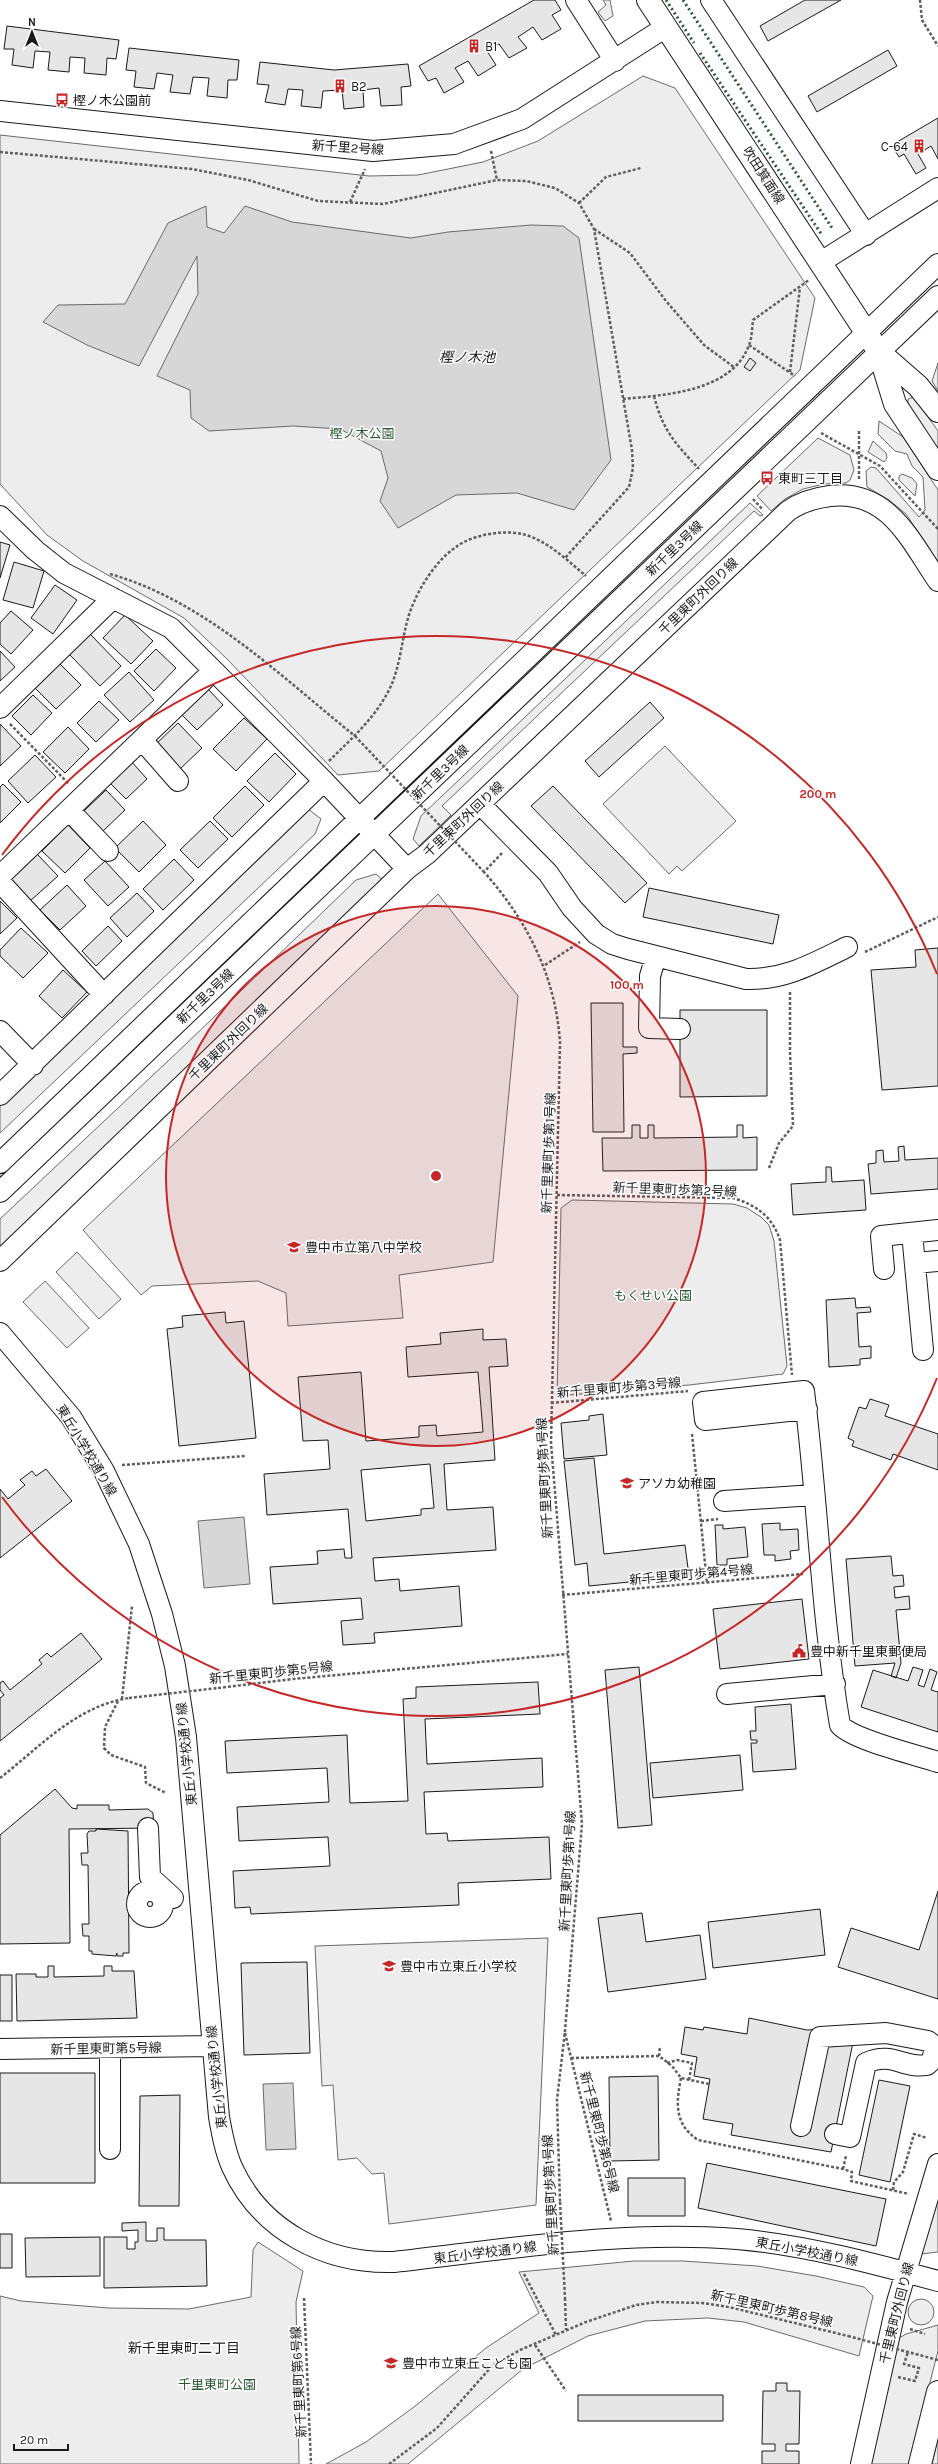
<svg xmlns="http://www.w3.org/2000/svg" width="938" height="2464" font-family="Karla,'Noto Sans JP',sans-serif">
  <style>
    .built { fill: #ededed; stroke: #6a6a6a }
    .water { fill: #d7d7d7; stroke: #6a6a6a }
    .building { fill: #e6e6e6; stroke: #1a1a1a; fill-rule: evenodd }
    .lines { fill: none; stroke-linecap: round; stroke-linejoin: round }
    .minor-casing { stroke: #1a1a1a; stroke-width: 22 }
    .major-casing { stroke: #1a1a1a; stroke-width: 24 }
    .path { stroke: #5f5f5f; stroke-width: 2.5; stroke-dasharray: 3 2; stroke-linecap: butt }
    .minor { stroke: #fff; stroke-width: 20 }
    .major { stroke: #fff; stroke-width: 22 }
    .path-bridge { stroke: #5f5f5f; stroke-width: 2.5; stroke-dasharray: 3 2; stroke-linecap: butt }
    .hedge { stroke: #2b5a34; stroke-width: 3; stroke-dasharray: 2 3; stroke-linecap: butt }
    .ring { fill: none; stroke: #c62828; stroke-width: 2 }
    .labels { text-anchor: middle; stroke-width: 3; stroke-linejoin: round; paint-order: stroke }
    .poi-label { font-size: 13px; fill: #1a1a1a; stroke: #fff; text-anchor: start }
    .street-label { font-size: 13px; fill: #1a1a1a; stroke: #fff }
    .park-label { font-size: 13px; fill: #2b5a34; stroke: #fff }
    .water-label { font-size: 14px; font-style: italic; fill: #1a1a1a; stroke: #fff }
    .neighbourhood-label { font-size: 14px; fill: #1a1a1a; stroke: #fff }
    .centre { fill: #c62828; stroke: #fff; stroke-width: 2 }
    .ring-label { font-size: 12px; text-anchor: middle; font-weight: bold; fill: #c62828; stroke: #fff; stroke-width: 3; stroke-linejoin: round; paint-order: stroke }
  </style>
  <rect width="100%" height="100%" fill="#fff"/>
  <path class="built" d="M603 0H610L613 16 605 21 598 12 606 5Z
    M643 76 675 88 815 298 800 370 379 771 338 775 227 659 184 618 83 561 47 535 0 484V135L369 176 418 175 483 162 538 141Z
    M938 363V391L932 381Z
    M818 392 820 396 401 795 399 792Z
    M914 397 938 431V450L908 403V399Z
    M879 421 903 437 938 490V562L906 514 889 500 867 487 866 471 871 467 876 468 919 517 925 510 923 477 912 466 907 454 895 451 878 434Z
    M818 438 850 455 854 470 850 480 846 483 824 484 803 489 785 499 771 511 757 496Z
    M873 441 886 453 887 458 884 462 868 452Z
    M902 474 912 478 917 484 915 496 899 480V476Z
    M750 503 763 515 760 516 754 511 442 806 451 815 419 846 413 839 421 816Z
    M665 746 736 821 682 871 677 866 669 874 603 804Z
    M307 808 321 819 315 834 0 1133V1106Z
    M333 855 336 859 0 1181V1173Z
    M376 874 383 880 0 1246V1219L186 1044 356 880Z
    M438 894 518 996 493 1262 399 1275 403 1318 288 1326 286 1293 258 1281 152 1286 141 1295 83 1230Z
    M572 1200 733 1204 747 1208 761 1217 769 1225 774 1241 787 1366 783 1374 689 1385 557 1396 561 1208Z
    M77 1252 121 1299 99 1319 56 1272Z
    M45 1281 89 1328 67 1348 23 1302Z
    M548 1938 536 2205 389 2224 384 2173 372 2174 357 2158 338 2160 333 2085 322 2086 315 1946Z
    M938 2200V2252L921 2254Z
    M258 2242 303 2271 296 2302 299 2464H0V2296L21 2301 109 2308 189 2309 251 2297 253 2250Z
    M634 2261H683L757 2266 816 2276 864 2287 873 2296 859 2356 744 2322 708 2318 645 2321 588 2336 523 2369 408 2464H326L366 2442 414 2407 486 2348 539 2313 519 2272Z
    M908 2312a13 13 0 1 1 26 0a13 13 0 1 1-26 0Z
    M938 2325V2351L909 2464H870L899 2338 906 2334Z
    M938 2438V2464H932L937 2442Z"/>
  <path class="water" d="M206 206 207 227 224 233 245 206 292 222 411 238 448 232 531 225 563 226 579 238 611 460 574 510 517 493 456 495 398 528 380 501 388 478 381 451 340 429 293 426 209 431 191 418 190 390 157 376 198 294 197 256 139 366 87 345 43 322 58 305 125 304 168 223Z
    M244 1517 250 1584 204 1588 198 1521Z
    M293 2083 296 2149 266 2150 263 2084Z"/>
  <path class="building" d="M534 0H555L561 10 552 15 561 29 542 40 533 27 518 37 527 48 509 58 499 44 487 51 496 65 478 76 468 61 455 68 464 82 444 93 436 78 428 81 419 66Z
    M805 0H841L768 41 760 26Z
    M7 26 119 40 116 59 107 58 106 75 84 73 85 58 70 57 69 72 48 70 50 52 35 51 33 68 12 65 14 49H4Z
    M129 48 239 60 237 80H228L227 98 207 96 209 78 193 77 190 94 170 92 173 75 157 73 154 89 134 87 136 71 126 70Z
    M888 50 897 66 817 112 808 96Z
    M260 62 334 70 408 64 411 86 401 87 402 105 381 106 379 88 363 90 364 107 344 109 342 90 323 91 321 108 301 106 303 90 288 89 285 105 265 102 269 85 257 84Z
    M938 118V159L931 146 918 154 926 168 916 174 904 154 899 157 894 149 900 146 897 142Z
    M750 358 756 363 750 371 744 367Z
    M0 542 10 545 0 578Z
    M14 562 44 571 33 608 3 600Z
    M55 585 77 600 53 634 31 618Z
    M11 611 33 630 11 654 0 644V623Z
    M125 615 153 641 131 664 103 638Z
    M90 634 121 666 100 686 69 654Z
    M156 649 176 668 154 691 134 671Z
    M0 651 15 667 0 681Z
    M60 664 81 685 56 709 35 688Z
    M129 672 154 700 130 722 104 695Z
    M208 689 223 705 197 730 181 714Z
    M33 695 52 713 31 735 12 716Z
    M99 701 119 720 96 742 77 723Z
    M650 702 664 718 599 777 585 761Z
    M244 718 267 739 236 771 213 749Z
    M178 723 202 748 179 770 155 745Z
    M0 724 21 746 0 766Z
    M68 727 89 749 65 773 43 752Z
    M275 753 296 774 269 802 247 781Z
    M35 755 56 777 28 803 8 781Z
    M130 760 147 779 126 799 108 781Z
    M3 784 21 802 0 823V787Z
    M245 786 264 805 232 837 213 818Z
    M553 786 647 883 625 903 531 806Z
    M106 790 125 810 103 831 84 811Z
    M143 821 166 845 139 872 115 848Z
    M210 821 228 839 198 868 180 850Z
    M68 825 90 848 65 873 42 851Z
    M37 854 58 876 30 901 9 879Z
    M174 859 194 880 163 910 143 889Z
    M105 861 129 887 108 906 84 880Z
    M67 885 86 906 60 930 40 910Z
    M649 888 779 915 773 944 643 917Z
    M137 893 154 911 127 937 110 918Z
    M0 901 17 918 0 934Z
    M108 926 122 941 96 966 82 951Z
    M21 928 48 953 23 978 0 956V950Z
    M938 948V1086L882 1090 871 970 916 967 915 950Z
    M63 970 87 992 62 1018 39 996Z
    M591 1003H623V1047H637V1053L623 1054 624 1132H593Z
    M680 1010H767V1096L680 1097Z
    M632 1125H640V1138H648V1125H654V1138L737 1137V1125H743V1138L757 1137V1170L603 1171 602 1138H632Z
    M904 1146 905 1160 938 1158V1189L871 1194 868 1164 876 1163V1151L883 1150 884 1162 899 1161 898 1147Z
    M826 1167H831L832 1182 864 1180 866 1210 793 1215 791 1184 826 1182Z
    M855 1298 856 1308 870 1307 871 1312 857 1313 859 1347 871 1346V1358L860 1359V1365L829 1367 826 1300Z
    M225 1312 226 1323 244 1321 256 1438 179 1446 167 1329 183 1327 182 1316Z
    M483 1329V1340L506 1339 508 1366 489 1367 495 1460 444 1464 447 1510 493 1507 496 1550 373 1558 375 1581 399 1579 400 1591 459 1586 462 1626 374 1633 375 1643 343 1645 341 1621 363 1619 361 1598 273 1604 270 1567 318 1564 317 1551 344 1549 345 1558H352L348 1509 267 1515 264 1474 330 1469 328 1440 303 1441 298 1377 361 1372 366 1441 419 1437V1426L436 1425 437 1436 483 1432 478 1372 408 1377 406 1347 441 1344 440 1333ZM430 1464 434 1508 421 1509V1515L366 1521 361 1470Z
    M870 1399 889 1405 885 1416 938 1434V1470L893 1454 891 1460 852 1446 854 1441 848 1438 859 1407 866 1409Z
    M603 1414 607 1455 564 1459 561 1423 589 1420V1416Z
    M594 1458 604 1554 685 1545 689 1576 589 1586 587 1563 575 1565 564 1461Z
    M46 1469 72 1501 0 1558V1489L8 1499 25 1485 20 1480 32 1471 36 1476Z
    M780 1523V1530L798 1529 799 1550 790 1551 791 1559 775 1561V1555H764L762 1524Z
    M715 1525H723V1529L745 1527 748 1557 727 1559V1565H717Z
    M891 1556 893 1576 903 1575 904 1586 894 1587 895 1598 909 1596 910 1609 896 1610 901 1663 896 1678 891 1676 895 1663 855 1666 846 1559Z
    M802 1599 809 1659 720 1669 713 1609Z
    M81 1633 102 1659 0 1741V1698L4 1695 0 1690V1683L3 1681 10 1690 42 1664 39 1660 47 1653 51 1657Z
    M639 1667 652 1825 618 1828 605 1670Z
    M913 1667 923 1670 918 1685 924 1687 930 1669 937 1672 931 1690 938 1692V1732L861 1707 873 1670 908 1681Z
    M538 1682 540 1714 425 1719 427 1764 542 1758 543 1787 424 1792 426 1834 447 1833 448 1841 549 1837 551 1879 458 1883 459 1905 251 1914 250 1907 235 1908 233 1871 330 1866 328 1837 239 1841 237 1807 329 1802 327 1768 227 1773 225 1741 347 1735 350 1803 408 1801 403 1699 416 1698V1687Z
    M791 1704 796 1769 753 1772 751 1743H757V1740H751L750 1731H756L755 1707Z
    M740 1755 743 1790 653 1798 650 1763Z
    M55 1789 72 1808 77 1809V1805H109V1810L148 1809 153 1813 154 1828 69 1829 70 1943 0 1944V1835Z
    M96 1829 128 1831 129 1953H123V1956H117V1953L116 1956 92 1954V1951H89V1936H83L82 1924H89L88 1865H82L81 1853H88L87 1834 89 1831H96Z
    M938 1891V1999L838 1967 851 1928 919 1950Z
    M820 1909 825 1955 713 1968 708 1922Z
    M642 1913 646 1942 700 1935 706 1979 608 1992 598 1918Z
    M307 1962 310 2053 244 2055 241 1963Z
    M48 1966H54V1977L104 1976V1966H112V1971H134L137 2018 17 2021 16 1974H36V1977H48Z
    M0 1975H12V2021H0Z
    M749 2018 807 2030 827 2029 853 2042 831 2152 731 2135 733 2124 703 2119 710 2079 694 2076 697 2057 681 2054 685 2027 703 2030 704 2027 747 2034Z
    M0 2073H95V2183H0Z
    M658 2076 659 2160 610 2161 609 2077Z
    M879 2080 910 2086 890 2182 859 2175Z
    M180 2095 179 2206H139L140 2096Z
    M707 2163 886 2199 876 2246 698 2208Z
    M628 2178H685V2216H628Z
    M146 2222V2241H157V2228H164V2240H206L207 2286 104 2288V2237H127V2249H135V2242H138V2230L122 2231V2223Z
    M0 2234H12V2268H0Z
    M100 2237V2276L26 2277 25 2238Z
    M776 2383H787V2391H800L799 2444H786V2451H799V2464H762V2451H775V2444H762L763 2391H776Z
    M578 2395H723V2421H578Z"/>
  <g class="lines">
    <g class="minor-casing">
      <path id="minor" d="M576 0 615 61
        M711 0 866 235
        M0 111 373 151 454 144 522 119 666 27
        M821 262 938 188
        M0 516 35 550 64 573 171 628 324 781 407 869
        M0 708 113 598
        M143 741 178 781
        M480 804 548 873 572 908 596 934 612 944 628 949 746 979C785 980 812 964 847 947
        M69 810 108 851
        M0 876 213 671
        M0 882 104 995
        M656 956 650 976 649 1028 680 1029
        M0 1031 33 1065
        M0 1095 324 781
        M0 1163 938 264
        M0 1192 938 296
        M912 1233 923 1350
        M0 1261 407 869 427 854 467 816 788 511C801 502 814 498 830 496 888 489 910 540 938 581
        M915 1263 938 1261
        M884 1269 881 1236 938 1230
        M0 1333 71 1417 104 1471 139 1544 162 1614 175 1666 186 1737 219 2117C222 2134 225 2151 232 2167 261 2231 326 2264 394 2262 508 2249 622 2230 737 2239 805 2245 872 2263 938 2281
        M807 1409 705 1420 703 1402 804 1391C818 1502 821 1615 840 1725 853 1740 917 1755 938 1762
        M724 1501 814 1495
        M727 1694 835 1684
        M148 1828 150 1877 173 1898
        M137 1904a13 13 0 1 1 26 0a13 13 0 1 1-26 0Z
        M0 2049 212 2046
        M801 2126 820 2037 886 2033 928 2041 938 2049
        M835 2134 850 2137 866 2063C893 2051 903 2069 927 2065L932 2060 935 2048
        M110 2149V2048
        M861 2464 897 2302 938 2164"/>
    </g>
    <g class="major-casing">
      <path id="major" d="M648 0 879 352 918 386 938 411
        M879 352 895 404 938 469
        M920 2464 938 2392"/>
    </g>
    <path class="path" d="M920 0 922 20 938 46
      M491 151 497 180
      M0 152 192 169 248 180 318 201 383 204 497 180 526 181 555 188 579 203 594 229 632 450 633 468 629 487 565 558
      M350 202 365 169
      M579 203 606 177 641 168
      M594 229 630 253 666 301 704 345 735 368
      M749 345 795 376
      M790 372 800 287
      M654 396C663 431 675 443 699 469
      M623 399C665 395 732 392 749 345 752 338 752 328 753 320L809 280
      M821 433 880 466 938 529
      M859 479V431
      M753 499 763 510
      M110 574C205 601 279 675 355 736
      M10 724 69 784
      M329 761C351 739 373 720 388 692 403 664 401 629 414 602 422 583 438 559 456 547 473 534 506 529 526 535 549 542 568 561 586 576
      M502 853 484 872C527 920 556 977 560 1043L551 1443 582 1824 565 2031 557 2100 560 2202
      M865 952 938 917
      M545 965 580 942
      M769 1168 779 1143 793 1126 790 1052V991
      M557 1195 733 1198C756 1205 772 1216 780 1240L792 1375
      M551 1403 688 1391
      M692 1434 707 1583
      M122 1465 245 1456
      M697 1486 714 1485
      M701 1521 718 1519
      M562 1595 803 1574
      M218 1688 293 1679 568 1654
      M122 1699 132 1606
      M118 1701 105 1727 104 1748 111 1755 145 1767 146 1783 166 1793
      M0 1778C40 1747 76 1706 129 1698
      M565 2033 611 2221
      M659 2056 660 2046
      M571 2058 659 2056 672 2066 681 2078 709 2084
      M667 2063 677 2060 692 2063 689 2080
      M681 2078C676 2103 674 2124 698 2140L843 2169 852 2172 851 2181 909 2194
      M843 2169 846 2156
      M893 2190 894 2182 903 2172 914 2134 927 2138
      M524 2274 556 2335
      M304 2298 311 2464
      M565 2298 566 2330
      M910 2329 925 2334
      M535 2345 566 2391
      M898 2377 915 2381 919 2368 904 2364 908 2352
      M389 2464 437 2428 492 2366 520 2350 586 2322 636 2305 657 2302 702 2303 729 2307 848 2336"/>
    <use href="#minor" class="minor"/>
    <use href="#major" class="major"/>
    <path class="path-bridge" d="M355 736 484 872
      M129 1698 218 1688
      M560 2202 565 2298
      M848 2336 938 2360"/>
    <path class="hedge" d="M666 0 694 43
      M683 0 832 228
      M700 53 822 235"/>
  </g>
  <circle cx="436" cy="1176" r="270" fill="#c62828" fill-opacity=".12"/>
  <g class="ring">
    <circle cx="436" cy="1176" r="270"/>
    <path d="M937 1378A540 540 0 0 1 2 1497M2 855A540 540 0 0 1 937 974"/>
  </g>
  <defs>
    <g id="building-bare" transform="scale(1.08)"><path d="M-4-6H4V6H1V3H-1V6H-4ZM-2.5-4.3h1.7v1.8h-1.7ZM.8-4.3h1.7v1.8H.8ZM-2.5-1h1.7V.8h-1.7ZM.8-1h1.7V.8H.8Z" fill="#c62828" stroke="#fff" stroke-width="2.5" paint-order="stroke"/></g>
    <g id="bus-bare" transform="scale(1.08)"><path d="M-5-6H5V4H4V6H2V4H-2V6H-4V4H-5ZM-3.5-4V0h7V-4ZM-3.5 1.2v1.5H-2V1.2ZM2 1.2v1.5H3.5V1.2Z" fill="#c62828" stroke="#fff" stroke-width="2.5" paint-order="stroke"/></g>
    <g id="school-bare" transform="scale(1.08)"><path d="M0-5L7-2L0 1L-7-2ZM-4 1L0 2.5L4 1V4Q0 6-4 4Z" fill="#c62828" stroke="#fff" stroke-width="2.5" paint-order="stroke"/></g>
    <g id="civic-bare" transform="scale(1.08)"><path d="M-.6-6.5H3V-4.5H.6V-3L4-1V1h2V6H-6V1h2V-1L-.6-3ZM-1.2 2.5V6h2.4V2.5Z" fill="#c62828" stroke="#fff" stroke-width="2.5" paint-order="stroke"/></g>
  </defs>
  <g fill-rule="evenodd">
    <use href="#building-bare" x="474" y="46"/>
    <use href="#building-bare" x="340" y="86"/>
    <use href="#bus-bare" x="62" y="100"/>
    <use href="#building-bare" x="919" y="146"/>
    <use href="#bus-bare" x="767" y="478"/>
    <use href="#school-bare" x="294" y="1247"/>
    <use href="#school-bare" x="627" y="1483"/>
    <use href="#civic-bare" x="799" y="1651"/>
    <use href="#school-bare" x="389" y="1966"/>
    <use href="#school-bare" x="391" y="2363"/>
  </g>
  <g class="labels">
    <g class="poi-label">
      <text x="485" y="51">B1</text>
      <text x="351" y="91">B2</text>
      <text x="73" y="105">樫ノ木公園前</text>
      <text x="908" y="151" text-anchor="end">C-64</text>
      <text x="778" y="483">東町三丁目</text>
      <text x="305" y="1252">豊中市立第八中学校</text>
      <text x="638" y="1488">アソカ幼稚園</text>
      <text x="810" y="1656">豊中新千里東郵便局</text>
      <text x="400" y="1971">豊中市立東丘小学校</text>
      <text x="402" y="2368">豊中市立東丘こども園</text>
    </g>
    <g class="street-label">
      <text transform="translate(348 147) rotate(4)" y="5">新千里2号線</text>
      <text transform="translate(764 175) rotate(57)" y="5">吹田箕面線</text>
      <text transform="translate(674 548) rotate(-44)" y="5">新千里3号線</text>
      <text transform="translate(698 596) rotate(-44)" y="5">千里東町外回り線</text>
      <text transform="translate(440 772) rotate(-44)" y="5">新千里3号線</text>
      <text transform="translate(463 819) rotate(-43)" y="5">千里東町外回り線</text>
      <text transform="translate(205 996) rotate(-44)" y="5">新千里3号線</text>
      <text transform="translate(228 1042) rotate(-44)" y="5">千里東町外回り線</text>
      <text transform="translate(548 1153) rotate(-88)" y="5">新千里東町歩第1号線</text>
      <text transform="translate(675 1189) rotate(2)" y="5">新千里東町歩第2号線</text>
      <text transform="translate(619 1387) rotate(-5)" y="5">新千里東町歩第3号線</text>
      <text transform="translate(87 1450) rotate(59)" y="5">東丘小学校通り線</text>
      <text transform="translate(544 1478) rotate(-93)" y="5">新千里東町歩第1号線</text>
      <text transform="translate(691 1574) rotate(-5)" y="5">新千里東町歩第4号線</text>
      <text transform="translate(271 1672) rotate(-6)" y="5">新千里東町歩第5号線</text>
      <text transform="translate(186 1754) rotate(-96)" y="5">東丘小学校通り線</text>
      <text transform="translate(567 1871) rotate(-87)" y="5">新千里東町歩第1号線</text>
      <text transform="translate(106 2048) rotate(-1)" y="5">新千里東町第5号線</text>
      <text transform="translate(216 2077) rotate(-96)" y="5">東丘小学校通り線</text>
      <text transform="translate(600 2132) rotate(76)" y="5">新千里東町歩第6号線</text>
      <text transform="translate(550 2195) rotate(-93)" y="5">新千里東町歩第1号線</text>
      <text transform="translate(807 2251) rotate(11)" y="5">東丘小学校通り線</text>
      <text transform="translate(485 2252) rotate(-7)" y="5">東丘小学校通り線</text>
      <text transform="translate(772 2308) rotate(13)" y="5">新千里東町歩第8号線</text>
      <text transform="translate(896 2313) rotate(-76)" y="5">千里東町外回り線</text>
      <text transform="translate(298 2382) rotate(-93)" y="5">新千里東町第6号線</text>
    </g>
    <g class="park-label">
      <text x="362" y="438">樫ノ木公園</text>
      <text x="653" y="1300">もくせい公園</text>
      <text x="217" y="2389">千里東町公園</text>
    </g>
    <g class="water-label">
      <text x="467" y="362">樫ノ木池</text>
    </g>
    <g class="neighbourhood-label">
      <text x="184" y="2353">新千里東町二丁目</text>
    </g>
  </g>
  <circle cx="436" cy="1176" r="6" class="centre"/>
  <g class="ring-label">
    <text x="818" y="798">200 m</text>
    <text x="627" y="989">100 m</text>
  </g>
  <g transform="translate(32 32)" stroke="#ffffff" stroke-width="3" paint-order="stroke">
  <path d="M0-3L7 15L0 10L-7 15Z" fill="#1a1a1a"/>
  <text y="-6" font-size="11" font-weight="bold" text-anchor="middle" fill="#1a1a1a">N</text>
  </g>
  <path d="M14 2444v6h54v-6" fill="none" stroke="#1a1a1a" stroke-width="2"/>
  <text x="20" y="2444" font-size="12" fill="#1a1a1a" stroke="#ffffff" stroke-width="3" paint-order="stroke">20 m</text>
</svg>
